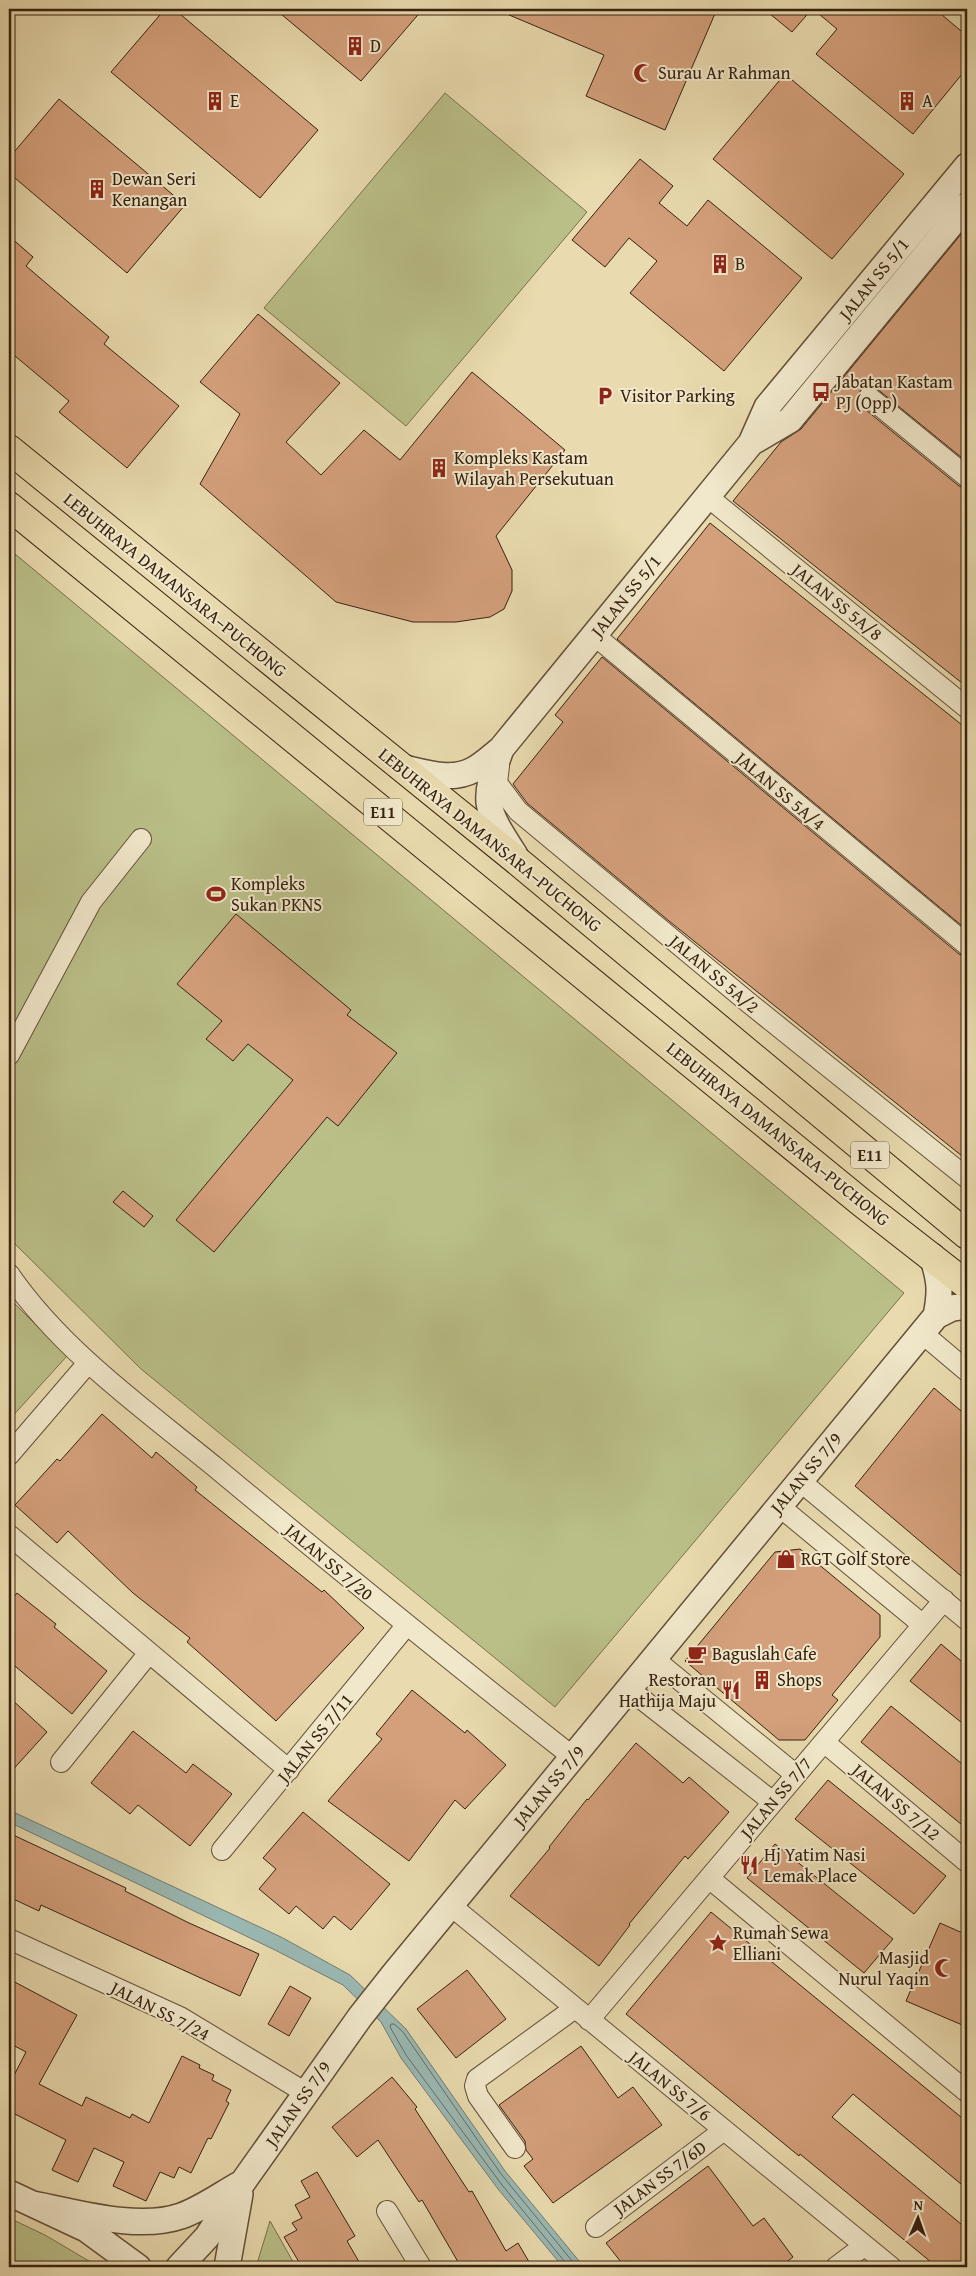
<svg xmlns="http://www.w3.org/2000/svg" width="976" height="2276" font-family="'Gentium Book Plus',serif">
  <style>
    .green { fill: #babf88; stroke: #78704c }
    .water { fill: #9ab9b4; stroke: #727c72 }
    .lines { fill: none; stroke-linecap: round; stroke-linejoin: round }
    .shore { stroke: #686d62; stroke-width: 1 }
    .building { fill: #d4a07c; stroke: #372110 }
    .minor-casing { stroke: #645038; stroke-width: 22 }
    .tertiary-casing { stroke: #645038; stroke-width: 28 }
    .motorway-casing { stroke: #372110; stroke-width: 30 }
    .minor { stroke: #f1e8cb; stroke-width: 20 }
    .tertiary { stroke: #f1e8cb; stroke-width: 25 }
    .motorway { stroke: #e9dbaf; stroke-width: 28 }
    .labels { text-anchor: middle; stroke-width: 4; stroke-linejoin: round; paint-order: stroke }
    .shield { fill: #f1e8cb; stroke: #6f5d48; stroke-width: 1 }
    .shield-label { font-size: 16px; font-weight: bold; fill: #372110 }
    .poi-label { font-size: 18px; fill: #372110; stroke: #f1e8cb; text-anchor: start }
    .street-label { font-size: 18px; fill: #372110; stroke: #f1e8cb }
  </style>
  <rect width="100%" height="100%" fill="#e9dbaf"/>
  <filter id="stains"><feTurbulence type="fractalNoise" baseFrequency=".004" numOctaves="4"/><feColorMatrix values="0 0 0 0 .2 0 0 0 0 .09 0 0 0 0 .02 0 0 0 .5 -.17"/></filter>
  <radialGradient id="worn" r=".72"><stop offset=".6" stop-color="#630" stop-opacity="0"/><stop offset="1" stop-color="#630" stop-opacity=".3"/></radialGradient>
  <path class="green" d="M445 93 587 212 406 426 264 308Z
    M9 549 904 1293 555 1707 141 1369 9 1238Z
    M9 1298 67 1356 9 1420Z
    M9 2218 45 2235 99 2267H9Z
    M270 2221 296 2267H256Z"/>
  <path class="water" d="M9 1810 281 1937 350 1975 406 2029 505 2171 584 2267H563L498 2189 401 2058 381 2022 343 1985 275 1950 9 1822Z"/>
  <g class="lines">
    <path class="shore" d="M567 2267 565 2262 502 2185 406 2055 390 2027 391 2024H394L403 2032 501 2174 577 2267"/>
  </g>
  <path class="building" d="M165 9H174L318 130 260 198 111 72Z
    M275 9H423L361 81Z
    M495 9H717L665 130 586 96 604 55Z
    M764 9H812L792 32Z
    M813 9H935L967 36V68L913 134 816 54 837 29Z
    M785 74 904 174 832 259 713 159Z
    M59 99 185 205 127 273 9 173V158Z
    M640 159 673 186 659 203 687 226 708 200 802 278 724 371 630 293 657 261 629 238 605 267 572 240Z
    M967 227V462L876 388 864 386 857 396 861 406 959 486 967 489V687L733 501 781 442 801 429Z
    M9 236 33 257 26 266 109 337 104 344 179 406 127 468 59 412 69 401 9 351Z
    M258 314 340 383 286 442 321 475 364 430 400 460 472 372 565 450 496 536 512 570V591L504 609 490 617 456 622H413L336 602 200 484 240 414 200 382Z
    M710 523 967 729V930L617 639Z
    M602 657 959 954 967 957V1160L669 921 527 803 513 784 563 722 555 715Z
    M236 914 351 1010 347 1015 397 1053 338 1126 327 1117 214 1252 176 1220 293 1080 248 1044 233 1061 206 1039 222 1021 177 984Z
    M123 1191 153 1216 144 1227 113 1202Z
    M934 1388 967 1416V1581L855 1486Z
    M102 1414 152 1458 156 1452 197 1487 195 1490 322 1592 324 1590 364 1628 276 1721 187 1642 190 1638 133 1593 68 1531 57 1543 15 1505 57 1459 60 1461Z
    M800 1549 880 1615V1637L832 1695 838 1700 805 1740H779L685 1661 775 1552Z
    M17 1593 56 1624 54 1627 107 1671 72 1714 9 1661V1603Z
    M941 1644 967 1666V1727L910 1681Z
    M412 1690 465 1733 467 1730 506 1765 465 1809 455 1800 409 1861 328 1801 382 1739 376 1734Z
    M9 1697 47 1732 9 1774Z
    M891 1706 967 1768V1829L861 1742Z
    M133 1731 186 1773 193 1764 232 1794 190 1846 138 1805 130 1814 91 1783Z
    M636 1743 683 1783 689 1777 729 1812 688 1859 685 1856 629 1924 630 1925 599 1966 510 1896 550 1848 549 1847 587 1799 588 1800Z
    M828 1780 946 1876 914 1914 795 1819Z
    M303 1812 390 1884 351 1930 334 1916 323 1929 296 1906 289 1914 259 1889 276 1869 263 1858Z
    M9 1833 126 1888 125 1891 189 1923 259 1954 240 1996 41 1905 39 1911 9 1897Z
    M775 1844 893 1939 864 1973 747 1878Z
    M711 1912 967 2122V2189L853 2094 832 2117 967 2229V2267H937L800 2154 799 2156 626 2014Z
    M940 1923 967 1935V2027L906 2001Z
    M467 1970 506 2019 456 2058 417 2009Z
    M9 1979 77 2015 39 2084 82 2106 86 2097 130 2118 132 2114 149 2123 182 2056 200 2065 199 2068 214 2075 212 2080 231 2090 226 2101 229 2103 211 2139 208 2138 191 2173 179 2167 174 2178 160 2172 146 2201 113 2186 124 2162 94 2148 78 2182 52 2170 66 2140 9 2111V2085L26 2052 9 2043Z
    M290 1986 311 1998 289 2036 268 2024Z
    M581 2046 618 2098 633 2087 662 2125 553 2203 524 2166 533 2159 526 2150 525 2141 499 2105Z
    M392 2077 417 2107 415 2109 469 2192 472 2191 506 2251 518 2243 532 2267H461L422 2200 419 2202 378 2140 357 2157 332 2127Z
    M708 2166 753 2226 764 2218 793 2257 780 2267H625L606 2243Z
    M317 2172 355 2236 347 2241 362 2267H302L284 2237 297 2230 292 2223 302 2218 295 2205 310 2197 301 2181Z"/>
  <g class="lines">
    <g class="minor-casing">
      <path id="minor" d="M869 397 967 477
        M708 497 967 708
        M594 635 967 945
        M499 766 497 783 518 811 749 1003 967 1178
        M9 1055 91 902 141 839
        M9 1274C61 1350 144 1409 215 1467 333 1565 452 1662 573 1757
        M922 1333 967 1371
        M9 1455 88 1363
        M800 1481 967 1620
        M779 1506 923 1625
        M9 1535 289 1770
        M654 1659 796 1775
        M629 1689 773 1802
        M824 1742 967 1862
        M61 1762 149 1653
        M222 1850 406 1626
        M709 1878 967 2092
        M450 1905 891 2267
        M9 1939 180 2017 306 2093
        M589 2020 944 1600
        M515 2148 478 2096 475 2086 477 2079 575 2008
        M387 2211 421 2267
        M596 2227 724 2130
        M836 2267 864 2246"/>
    </g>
    <g class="tertiary-casing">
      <path id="tertiary" d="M751 443 790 420 967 205
        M501 749C482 803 484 807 515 855
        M400 767C423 772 451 782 473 770 483 765 492 756 501 749L751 443 767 407 967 166
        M932 1256C940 1280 941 1291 936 1316
        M9 2193 86 2229 138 2267
        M33 2204C76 2212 138 2231 181 2216 201 2209 219 2196 238 2185
        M179 2267 207 2237 243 2182 360 2017 394 1974 936 1316 952 1308 967 1306
        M227 2267 240 2194"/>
    </g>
    <g class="motorway-casing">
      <path id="motorway" d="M9 449 521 864 967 1235
        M9 506 862 1203 967 1285"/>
    </g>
    <use href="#minor" class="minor"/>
    <use href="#tertiary" class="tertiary"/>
    <use href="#motorway" class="motorway"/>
  </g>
  <defs>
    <g id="building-bare" transform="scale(1.5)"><path d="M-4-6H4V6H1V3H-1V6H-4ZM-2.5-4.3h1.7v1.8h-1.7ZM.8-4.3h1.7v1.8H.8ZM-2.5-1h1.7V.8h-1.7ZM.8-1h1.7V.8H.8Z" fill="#8f2418" stroke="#f1e8cb" stroke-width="2.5" paint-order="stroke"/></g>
    <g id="mosque-bare" transform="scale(1.5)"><path d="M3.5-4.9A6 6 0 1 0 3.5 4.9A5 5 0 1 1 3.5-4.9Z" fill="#8f2418" stroke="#f1e8cb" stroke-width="2.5" paint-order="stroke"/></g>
    <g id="bus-bare" transform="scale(1.5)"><path d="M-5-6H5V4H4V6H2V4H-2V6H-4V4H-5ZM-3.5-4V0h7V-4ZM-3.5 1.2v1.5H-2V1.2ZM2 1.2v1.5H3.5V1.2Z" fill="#8f2418" stroke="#f1e8cb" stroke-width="2.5" paint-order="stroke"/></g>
    <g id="parking-bare" transform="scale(1.5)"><path d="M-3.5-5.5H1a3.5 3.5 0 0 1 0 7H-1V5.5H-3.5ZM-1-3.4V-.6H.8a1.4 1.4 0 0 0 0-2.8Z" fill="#8f2418" stroke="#f1e8cb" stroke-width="2.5" paint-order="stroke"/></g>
    <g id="stadium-bare" transform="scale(1.5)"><path d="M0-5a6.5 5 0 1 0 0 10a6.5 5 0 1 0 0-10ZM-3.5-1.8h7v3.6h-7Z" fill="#8f2418" stroke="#f1e8cb" stroke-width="2.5" paint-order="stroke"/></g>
    <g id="shop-bare" transform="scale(1.5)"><path d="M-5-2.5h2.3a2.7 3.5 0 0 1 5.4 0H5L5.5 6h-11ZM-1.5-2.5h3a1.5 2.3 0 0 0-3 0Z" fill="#8f2418" stroke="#f1e8cb" stroke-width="2.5" paint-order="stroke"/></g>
    <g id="cafe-bare" transform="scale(1.5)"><path d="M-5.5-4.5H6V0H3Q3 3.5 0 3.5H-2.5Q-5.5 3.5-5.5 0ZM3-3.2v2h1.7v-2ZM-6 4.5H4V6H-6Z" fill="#8f2418" stroke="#f1e8cb" stroke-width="2.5" paint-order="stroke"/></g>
    <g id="restaurant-bare" transform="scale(1.5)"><path d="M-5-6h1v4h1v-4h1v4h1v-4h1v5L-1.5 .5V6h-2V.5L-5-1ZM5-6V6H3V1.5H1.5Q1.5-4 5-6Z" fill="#8f2418" stroke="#f1e8cb" stroke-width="2.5" paint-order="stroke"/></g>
    <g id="sight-bare" transform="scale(1.5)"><path d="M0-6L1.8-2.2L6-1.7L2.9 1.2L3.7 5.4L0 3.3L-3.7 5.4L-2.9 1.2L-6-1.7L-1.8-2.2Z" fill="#8f2418" stroke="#f1e8cb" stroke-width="2.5" paint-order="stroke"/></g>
  </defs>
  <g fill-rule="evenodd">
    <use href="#building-bare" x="355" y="46"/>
    <use href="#mosque-bare" x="643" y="73"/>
    <use href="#building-bare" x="215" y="101"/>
    <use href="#building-bare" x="907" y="101"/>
    <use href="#building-bare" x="97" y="189"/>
    <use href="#building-bare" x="720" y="264"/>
    <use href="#bus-bare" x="821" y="392"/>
    <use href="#parking-bare" x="605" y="396"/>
    <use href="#building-bare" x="439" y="468"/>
    <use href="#stadium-bare" x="216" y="894"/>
    <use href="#shop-bare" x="786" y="1559"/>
    <use href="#cafe-bare" x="697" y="1654"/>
    <use href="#building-bare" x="762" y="1680"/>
    <use href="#restaurant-bare" x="731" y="1690"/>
    <use href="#restaurant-bare" x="749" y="1865"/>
    <use href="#sight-bare" x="718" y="1943"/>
    <use href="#mosque-bare" x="944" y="1968"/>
  </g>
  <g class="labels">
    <g class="shield">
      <rect x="364" y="798.5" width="38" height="27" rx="4"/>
      <rect x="851" y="1141.5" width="38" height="27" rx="4"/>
    </g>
    <g class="shield-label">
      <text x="383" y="818">E11</text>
      <text x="870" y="1161">E11</text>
    </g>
    <g class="poi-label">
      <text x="370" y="52">D</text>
      <text x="658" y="79">Surau Ar Rahman</text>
      <text x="230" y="107">E</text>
      <text x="922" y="107">A</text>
      <text x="112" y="185">Dewan Seri<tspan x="112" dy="21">Kenangan</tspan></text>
      <text x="735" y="270">B</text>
      <text x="836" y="388">Jabatan Kastam<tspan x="836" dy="21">PJ (Opp)</tspan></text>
      <text x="620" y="402">Visitor Parking</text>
      <text x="454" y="464">Kompleks Kastam<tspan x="454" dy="21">Wilayah Persekutuan</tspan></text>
      <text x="231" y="890">Kompleks<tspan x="231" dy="21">Sukan PKNS</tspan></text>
      <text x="801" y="1565">RGT Golf Store</text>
      <text x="712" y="1660">Baguslah Cafe</text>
      <text x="716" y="1686" text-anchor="end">Restoran<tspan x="716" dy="21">Hathija Maju</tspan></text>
      <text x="777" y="1686">Shops</text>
      <text x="764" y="1861">Hj Yatim Nasi<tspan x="764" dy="21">Lemak Place</tspan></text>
      <text x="733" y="1939">Rumah Sewa<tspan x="733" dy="21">Elliani</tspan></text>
      <text x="929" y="1964" text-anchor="end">Masjid<tspan x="929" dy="21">Nurul Yaqin</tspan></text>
    </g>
    <g class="street-label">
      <text transform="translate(874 279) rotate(-51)" y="6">JALAN SS 5/1</text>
      <text transform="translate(175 585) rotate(39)" y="6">LEBUHRAYA DAMANSARA–PUCHONG</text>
      <text transform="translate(626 596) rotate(-51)" y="6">JALAN SS 5/1</text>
      <text transform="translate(837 602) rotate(39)" y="6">JALAN SS 5A/8</text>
      <text transform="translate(780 791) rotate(40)" y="6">JALAN SS 5A/4</text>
      <text transform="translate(490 840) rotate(39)" y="6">LEBUHRAYA DAMANSARA–PUCHONG</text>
      <text transform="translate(714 974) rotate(40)" y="6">JALAN SS 5A/2</text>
      <text transform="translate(778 1134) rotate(39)" y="6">LEBUHRAYA DAMANSARA–PUCHONG</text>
      <text transform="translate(806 1473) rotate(-50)" y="6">JALAN SS 7/9</text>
      <text transform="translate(329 1562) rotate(40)" y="6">JALAN SS 7/20</text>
      <text transform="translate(315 1738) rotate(-51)" y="6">JALAN SS 7/11</text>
      <text transform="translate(549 1786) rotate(-50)" y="6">JALAN SS 7/9</text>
      <text transform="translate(776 1798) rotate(-50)" y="6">JALAN SS 7/7</text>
      <text transform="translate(896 1802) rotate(40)" y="6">JALAN SS 7/12</text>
      <text transform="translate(160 2011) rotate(27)" y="6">JALAN SS 7/24</text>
      <text transform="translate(670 2086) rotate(39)" y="6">JALAN SS 7/6</text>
      <text transform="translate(298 2104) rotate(-55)" y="6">JALAN SS 7/9</text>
      <text transform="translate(660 2178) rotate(-37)" y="6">JALAN SS 7/6D</text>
    </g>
  </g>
  <rect width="976" height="2276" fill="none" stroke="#e9dbaf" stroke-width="30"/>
  <rect x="10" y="10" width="956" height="2256" fill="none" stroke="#372110" stroke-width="2.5"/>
  <rect x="15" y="15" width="946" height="2246" fill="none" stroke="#372110"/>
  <g transform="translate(918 2218) rotate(2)" stroke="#f1e8cb" stroke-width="4" paint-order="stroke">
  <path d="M0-4L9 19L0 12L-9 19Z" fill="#372110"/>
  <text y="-8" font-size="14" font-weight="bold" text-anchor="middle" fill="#372110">N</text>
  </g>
  <rect width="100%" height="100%" filter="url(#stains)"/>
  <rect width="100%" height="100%" fill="url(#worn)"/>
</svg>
